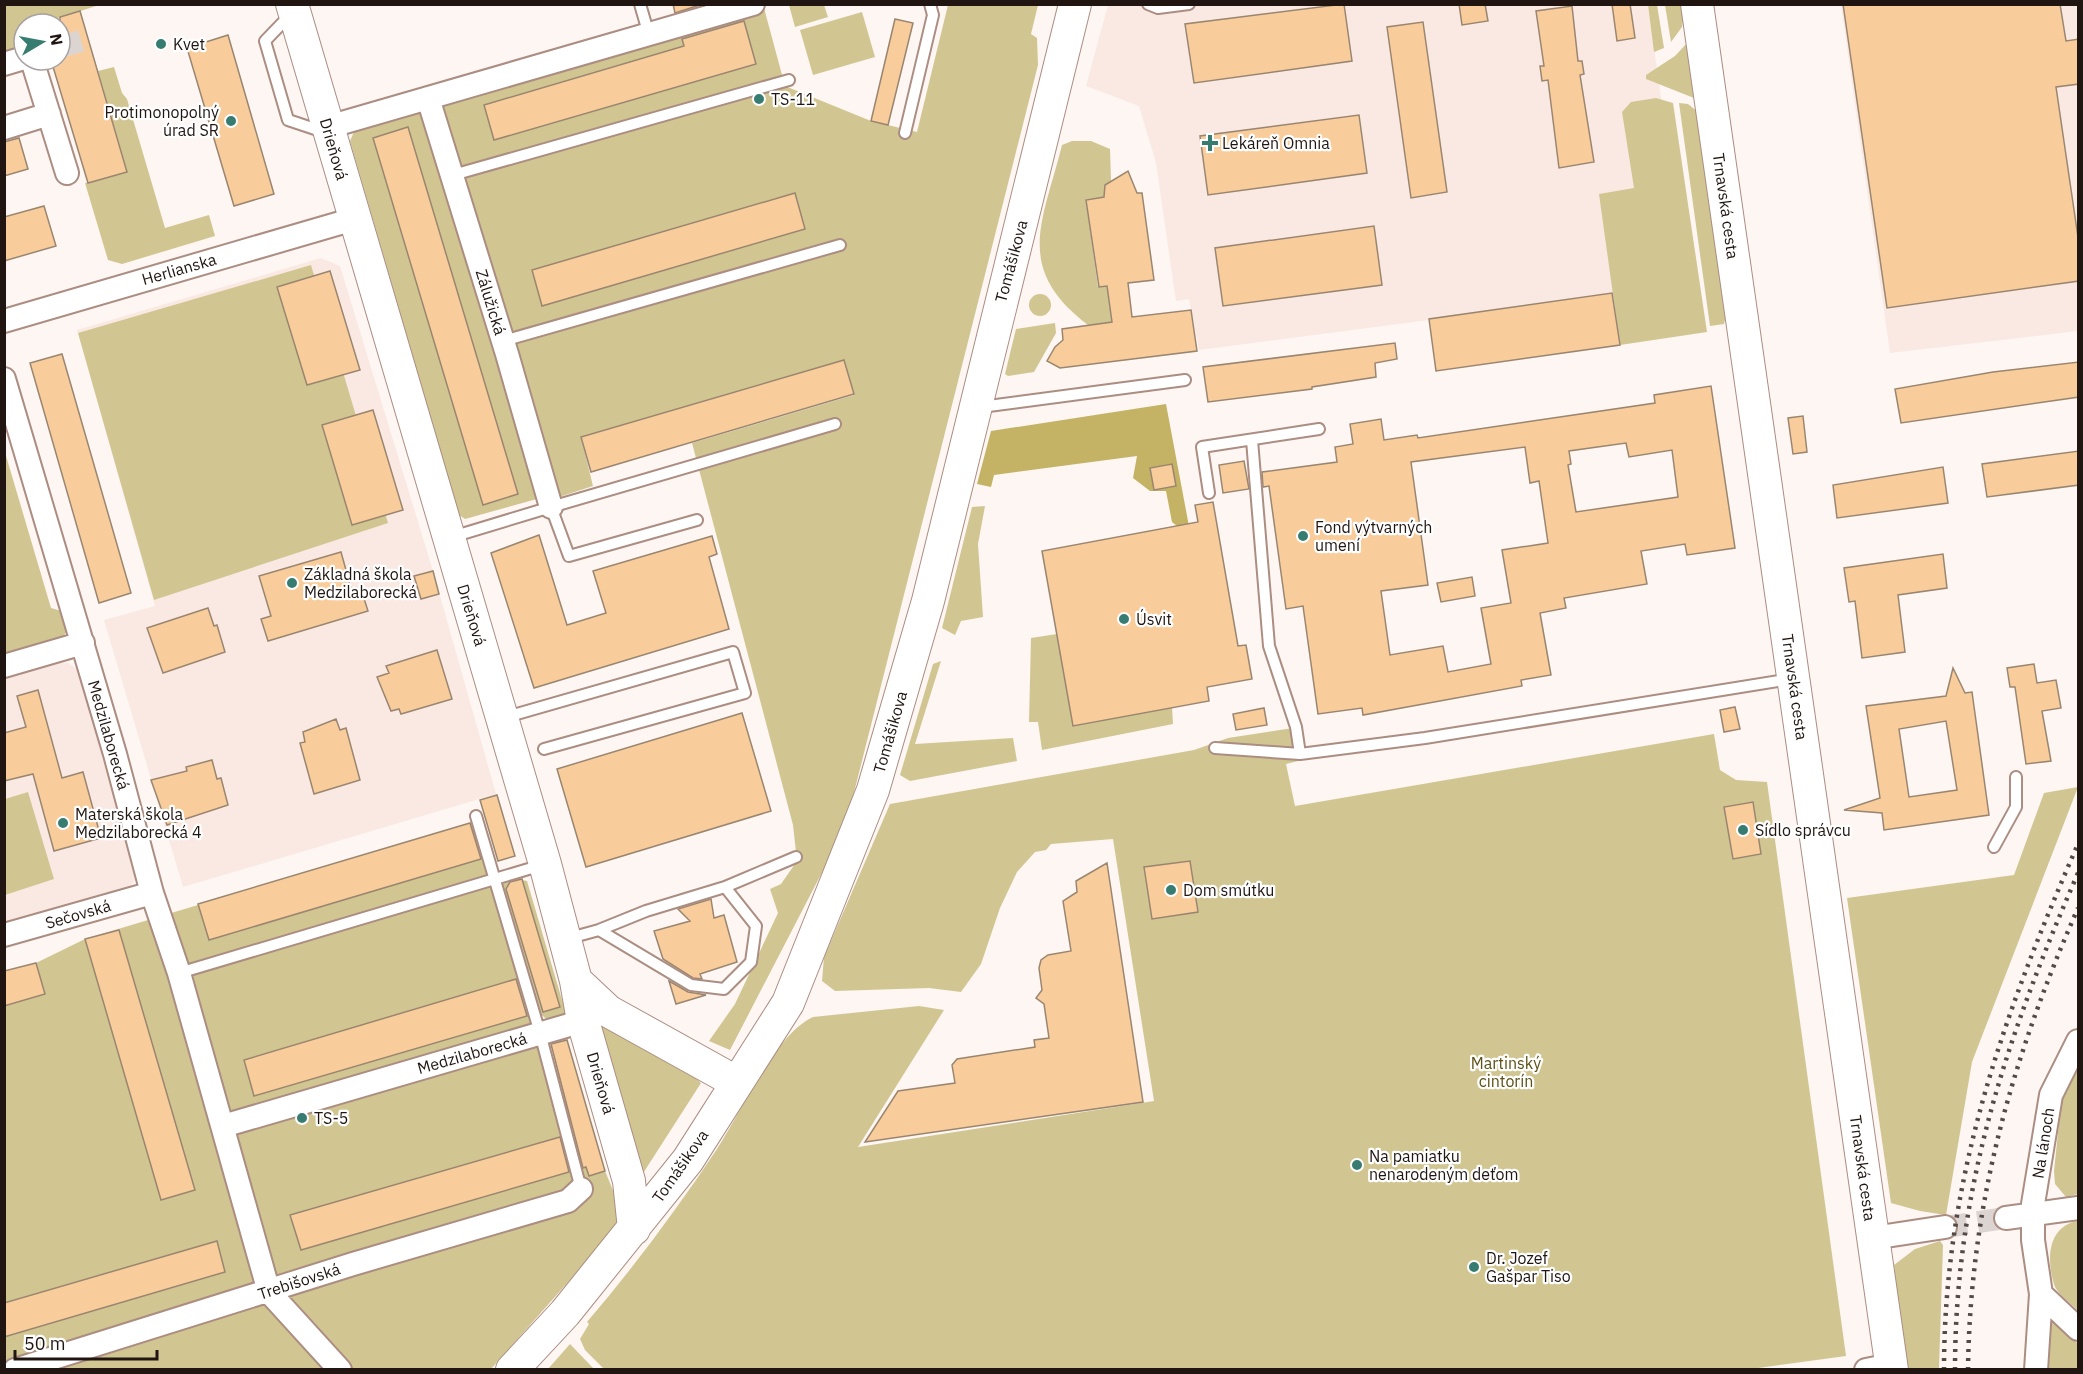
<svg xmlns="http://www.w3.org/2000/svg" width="2083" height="1374" font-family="'IBM Plex Sans',sans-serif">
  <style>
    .built { fill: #f9e9e2 }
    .green { fill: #d1c691 }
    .forest { fill: #c4b364 }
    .building { fill: #f9cd9b; stroke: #9a8670; stroke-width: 1.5; fill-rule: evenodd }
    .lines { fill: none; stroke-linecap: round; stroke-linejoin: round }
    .street-tunnel { stroke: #dcd4d1; stroke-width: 22; stroke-dasharray: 22 11; stroke-linecap: butt }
    .lane-casing { stroke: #ab8d82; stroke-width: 14 }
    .street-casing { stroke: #ab8d82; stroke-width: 26 }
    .secondary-casing { stroke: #ab8d82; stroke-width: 34 }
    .lane { stroke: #fff; stroke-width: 10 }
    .street { stroke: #fff; stroke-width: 22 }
    .secondary { stroke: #fff; stroke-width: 32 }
    .rail { stroke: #534945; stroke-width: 4.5; stroke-dasharray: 3 6; stroke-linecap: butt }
    .poi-dot { fill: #377c71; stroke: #fff; stroke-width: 2 }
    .labels { text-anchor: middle; stroke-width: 4.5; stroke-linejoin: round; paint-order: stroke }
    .poi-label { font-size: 16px; fill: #201511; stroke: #fff; text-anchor: start }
    .street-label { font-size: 16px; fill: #201511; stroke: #fff }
    .park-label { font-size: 16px; fill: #5c5013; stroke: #fff }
  </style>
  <rect width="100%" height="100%" fill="#fdf6f3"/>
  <path class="built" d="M1108 5H1648L1694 333 1429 320 1199 350 1189 299 1176 301 1156 163 1139 106 1086 86Z
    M1841 5H2078V331L1890 353Z
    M321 258 340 266 433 571 496 794 183 887 104 620 155 606 77 330Z
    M57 662 68 663 78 670 136 875 134 882 127 889 5 926V677Z"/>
  <path class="green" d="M5 5H96V6L40 24H24V48L5 53Z
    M789 5H824L828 17 795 27Z
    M948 5H1038L1031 34 1037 38 1038 65 845 828 730 1050 709 1041 735 1004 778 913 770 889 781 884 797 861 793 825 692 443 854 395 844 360 581 437 593 486 553 499 440 110 446 100 764 8 785 86 871 121 917 132Z
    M1648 5H1657L1664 48 1654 52Z
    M1665 5H1685L1682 27 1671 42Z
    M862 12 875 57 813 75 800 30Z
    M1690 40 1699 100 1646 79V75L1675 56Z
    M114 67 122 93 127 99 165 228 209 215 215 236 122 264 108 260 85 183 127 171 98 71Z
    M1656 98 1673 103 1707 332 1620 345 1599 194 1634 188 1622 112 1631 102Z
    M1679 103 1688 104 1698 112 1728 307 1724 324 1710 326Z
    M430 105 544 497 465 519 459 515 350 141 356 127Z
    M1072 141H1091L1110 149 1111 181 1105 186 1104 197 1086 200 1098 287 1107 286 1112 322 1088 325C1013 268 1043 222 1062 145Z
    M311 265 388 523 154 600 78 333Z
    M1029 305a11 11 0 1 1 22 0a11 11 0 1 1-22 0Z
    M1055 323 1056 333 1034 372 1008 376 1005 374 1016 329Z
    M4 449 51 608 68 613 67 631 62 638 4 660Z
    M985 506 978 544 983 617 961 621 955 635 942 628 972 507Z
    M1057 634 1073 726 1172 707 1173 724 1042 750 1038 722H1029L1031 638Z
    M941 661 915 744 1013 738 1017 761 910 781 900 775 933 664Z
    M1293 728 1298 761 1286 764 1295 806 1714 734 1720 770 1736 780 1767 782 1846 1356 1744 1370H605L585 1350 580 1339 589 1324 587 1322C634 1267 677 1209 717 1149 741 1113 774 1035 813 1017L919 1006 944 1010 858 1147 1154 1101 1113 839 1051 844 1046 850 1035 852 1017 872 1000 908 981 964 961 992 929 988 835 991 822 981 824 957 890 804 1194 750 1228 738Z
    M2078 787 1972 1062 1946 1215 1920 1211 1891 1203 1847 898 2014 875 2044 793Z
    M28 792 54 879 5 895V799Z
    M481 820 501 884 517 879 527 881 567 1017 551 1022 540 1014 589 1175 605 1171 622 1212 608 1237 491 1369 5 1370V1006L45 994 36 963 85 939Z
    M594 1011 689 1072 701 1083 640 1178Z
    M2078 1064V1194L2066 1197 2055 1184 2054 1171 2063 1085Z
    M2078 1221V1311C2072 1304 2059 1295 2055 1287 2046 1261 2047 1226 2078 1221Z
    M1940 1241 1943 1245 1939 1369H1905L1894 1265 1915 1249Z
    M2047 1313 2078 1344V1369L2043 1370Z
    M570 1344 594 1369H548Z"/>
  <path class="forest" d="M1166 404 1207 622 1177 526 1172 522 1166 491H1150L1133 478 1137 456 994 475 991 487 977 484 991 431Z"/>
  <path class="building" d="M673 4H703L675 13Z
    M1344 4 1352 61 1194 83 1185 24Z
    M1459 4H1485L1488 21 1462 25Z
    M1612 4H1630L1635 38 1617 41Z
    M1843 4H2060L2066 41 2079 39V84L2056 87 2079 244V281L1887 308Z
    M1572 6 1578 61H1582L1584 74 1580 75 1594 162 1559 168 1548 80 1542 81 1540 66H1544L1536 11Z
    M80 11 127 172 88 183 51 60H60V17Z
    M895 19 913 23 888 125 871 121Z
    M744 21 756 64 494 140 484 105 684 46 682 39Z
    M1423 22 1447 192 1411 198 1387 27Z
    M228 35 274 194 234 206 187 48Z
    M1359 115 1367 173 1208 195 1200 136Z
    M408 127 518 494 483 505 373 138Z
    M19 138 28 169 4 176V142Z
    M1128 171 1137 193H1142L1154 280 1128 283 1132 317 1191 310 1197 351 1060 368 1047 361 1055 347 1063 340 1062 329 1112 322 1107 286 1099 287 1086 200 1104 197 1105 185Z
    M795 193 805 229 542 306 532 270Z
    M44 206 56 246 4 261V217Z
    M1374 226 1382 285 1223 306 1215 248Z
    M330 271 360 370 307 385 277 287Z
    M1612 293 1620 345 1436 371 1429 319Z
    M1395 343 1397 359 1375 363 1376 377 1312 387V389L1208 402 1203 367Z
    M62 354 131 593 99 603 30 363Z
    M844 360 854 394 591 472 581 437Z
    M2079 362V397L1901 423 1895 389 1993 372Z
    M1711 386 1735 548 1687 555 1685 544 1641 551 1647 584 1564 598 1566 608 1540 613 1551 675 1521 680 1522 686 1363 715 1362 708 1318 714 1303 606 1286 609 1269 486 1263 487 1262 472 1337 462 1335 447 1353 444 1350 424 1381 419 1384 440 1417 435 1418 438 1655 403 1654 395ZM1626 443 1629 457 1672 450 1678 497 1576 512 1568 465 1571 464 1569 451ZM1525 447 1530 483 1539 481 1548 543 1502 550 1511 603 1481 608 1491 664 1448 672 1443 646 1390 655 1381 591 1428 585 1411 462Z
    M373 410 403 510 352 525 322 425Z
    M1803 416 1807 452 1793 454 1788 418Z
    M2079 451V485L1987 497 1982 464Z
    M1244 461 1249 489 1223 493 1219 465Z
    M1172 464 1176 486 1154 490 1150 468Z
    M1943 467 1948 503 1837 518 1833 485Z
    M1213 502 1238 646 1246 645 1252 679 1207 687 1209 701 1073 726 1042 551 1198 522 1195 505Z
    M539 535 567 625 606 613 593 571 712 536 717 554 709 557 729 629 534 688 491 553Z
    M341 552 352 592 361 589 368 611 268 641 261 619 271 616 259 576Z
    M1943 554 1947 588 1898 595 1905 652 1862 658 1855 601 1849 602 1844 568Z
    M433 571 439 594 421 599 414 576Z
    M1472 577 1475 596 1441 602 1437 583Z
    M208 608 214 626 217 625 225 652 163 673 147 628Z
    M437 650 452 699 401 714 399 709 391 711 377 677 389 673 386 666Z
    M2034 664 2037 683 2056 680 2061 708 2042 711 2051 761 2026 764 2015 687H2010L2007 668Z
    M1953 668 1965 693 1972 692 1989 815 1884 830 1882 813 1844 810 1880 798 1866 706 1946 696ZM1946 721 1957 790 1909 797 1899 729Z
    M38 690 62 778 83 772 101 838 54 851 33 774 4 781V733L26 727 17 696Z
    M1735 707 1740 729 1724 732 1720 710Z
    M1264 708 1267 725 1236 730 1233 714Z
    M742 713 771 811 586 867 557 769Z
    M336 719 340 730 346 728 360 780 314 794 300 743 305 742 303 732Z
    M212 760 217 779 221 778 228 805 167 825 151 780 187 771 186 767Z
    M497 795 515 856 498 861 480 800Z
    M1753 802 1761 854 1733 859 1724 807Z
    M470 823 481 859 209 940 198 904Z
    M1190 861 1198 912 1152 919 1144 867Z
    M1107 863 1143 1102 865 1142 898 1091 955 1083 952 1065 957 1059 1035 1047 1034 1040 1049 1038 1044 1004 1036 998 1042 990 1039 968 1041 960 1048 955 1071 951 1063 901 1077 892 1076 881Z
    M522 879 560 1007 543 1012 506 889 510 882Z
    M711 899 714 918 724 915 737 962 700 974 702 979 693 978 663 959 654 931 690 921 678 909Z
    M119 930 195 1190 161 1200 85 939Z
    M36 963 45 994 4 1006V971Z
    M516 979 527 1016 254 1096 244 1060Z
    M669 981 688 992 706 995 676 1004Z
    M567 1040 605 1171 589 1176 586 1167 583 1168 551 1044Z
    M560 1137 569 1172 301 1250 290 1215Z
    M217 1241 225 1272 4 1337V1303Z"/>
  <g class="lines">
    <path class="street-tunnel" d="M60 47 88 39
      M1945 1227 2006 1218"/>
    <g class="lane-casing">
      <path id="lane" d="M640 4 649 35
        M1148 4 1158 8 1189 4
        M291 14 265 41 288 120 324 132
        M905 133 933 15 930 4
        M453 175 789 80
        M503 341 840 245
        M981 407 1185 380
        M1252 440 1269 646 1296 727 1300 754
        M1209 493 1202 447 1319 429
        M551 507 835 424
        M452 537 551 507 569 556 697 520
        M503 718 733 652 745 693 544 749
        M1215 748 1300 754 1425 738 1791 679
        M476 816 540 1033 581 1189
        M1994 847 2016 807V777
        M599 930 691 985 724 989 751 962 756 926 725 887
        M566 939 599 930 646 911 725 887 796 857
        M179 973 542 865"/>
    </g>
    <g class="street-casing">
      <path id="street" d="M32 60 67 173
        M4 64 24 58
        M428 98 507 354 551 507
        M328 127 753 4
        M4 128 49 114
        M4 321 354 219
        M4 379 115 754 152 893 179 973 269 1292 340 1370
        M4 666 83 643
        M4 935 152 893
        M223 1126 583 1021
        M2006 1218 2078 1208
        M1873 1238 1945 1227
        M2041 1294 2078 1329
        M15 1370 353 1264 568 1201 581 1189
        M1866 1370 1891 1365
        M2036 1370 2041 1294 2033 1240V1204L2051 1095 2078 1041"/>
    </g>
    <g class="secondary-casing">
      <path id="secondary" d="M292 4 545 864 576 981 583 1021 629 1181 634 1229
        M1697 4 1892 1370
        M576 981 608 1011 736 1082
        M512 1370 565 1313 688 1160 788 1003 873 790 928 601 1075 4"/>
    </g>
    <use href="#lane" class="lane"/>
    <use href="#street" class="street"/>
    <use href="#secondary" class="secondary"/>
    <path class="rail" d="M1944 1370C1944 1181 2003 1015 2078 844
      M1955 1370C1955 1189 2007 1036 2078 873
      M1968 1370C1970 1205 2012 1058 2078 908"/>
  </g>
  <g class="poi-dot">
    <circle cx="161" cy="44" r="6"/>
    <circle cx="759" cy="99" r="6"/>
    <circle cx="231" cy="121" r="6"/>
    <path d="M1207 134h6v6h6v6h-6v6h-6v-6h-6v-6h6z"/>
    <circle cx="1303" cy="536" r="6"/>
    <circle cx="292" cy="583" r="6"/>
    <circle cx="1124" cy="619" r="6"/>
    <circle cx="63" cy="823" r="6"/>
    <circle cx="1743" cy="830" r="6"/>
    <circle cx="1171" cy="890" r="6"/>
    <circle cx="302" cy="1118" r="6"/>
    <circle cx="1357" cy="1165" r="6"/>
    <circle cx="1474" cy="1267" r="6"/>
  </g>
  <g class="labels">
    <g class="poi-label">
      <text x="173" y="50">Kvet</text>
      <text x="771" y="105">TS-11</text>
      <text x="219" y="118" text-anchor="end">Protimonopolný<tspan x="219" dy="18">úrad SR</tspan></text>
      <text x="1222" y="149">Lekáreň Omnia</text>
      <text x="1315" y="533">Fond výtvarných<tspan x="1315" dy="18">umení</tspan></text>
      <text x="304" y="580">Základná škola<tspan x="304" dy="18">Medzilaborecká</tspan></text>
      <text x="1136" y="625">Úsvit</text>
      <text x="75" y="820">Materská škola<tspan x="75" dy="18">Medzilaborecká 4</tspan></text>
      <text x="1755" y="836">Sídlo správcu</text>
      <text x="1183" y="896">Dom smútku</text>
      <text x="314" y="1124">TS-5</text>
      <text x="1369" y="1162">Na pamiatku<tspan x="1369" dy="18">nenarodeným deťom</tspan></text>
      <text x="1486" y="1264">Dr. Jozef<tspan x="1486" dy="18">Gašpar Tiso</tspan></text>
    </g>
    <g class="street-label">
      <text transform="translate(334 149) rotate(74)" y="6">Drieňová</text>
      <text transform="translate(1726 206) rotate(82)" y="6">Trnavská cesta</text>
      <text transform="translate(1011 261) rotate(-75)" y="6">Tomášikova</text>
      <text transform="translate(179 269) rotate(-16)" y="6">Herlianska</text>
      <text transform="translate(491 302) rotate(73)" y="6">Zálužická</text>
      <text transform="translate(472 615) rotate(73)" y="6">Drieňová</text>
      <text transform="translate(1795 687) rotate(82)" y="6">Trnavská cesta</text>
      <text transform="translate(890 732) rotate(-74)" y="6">Tomášikova</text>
      <text transform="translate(109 735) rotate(74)" y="6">Medzilaborecká</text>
      <text transform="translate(78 914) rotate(-16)" y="6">Sečovská</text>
      <text transform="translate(472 1053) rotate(-16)" y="6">Medzilaborecká</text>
      <text transform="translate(601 1083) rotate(74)" y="6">Drieňová</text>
      <text transform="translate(2043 1143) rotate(-81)" y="6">Na lánoch</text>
      <text transform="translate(680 1166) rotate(-55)" y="6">Tomášikova</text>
      <text transform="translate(1863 1168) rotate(82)" y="6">Trnavská cesta</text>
      <text transform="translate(299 1281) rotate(-18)" y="6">Trebišovská</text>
    </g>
    <g class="park-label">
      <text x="1506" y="1069">Martinský<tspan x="1506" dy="18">cintorín</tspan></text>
    </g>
  </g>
  <rect width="2083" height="1374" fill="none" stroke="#201511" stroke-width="12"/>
  <g transform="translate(42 42) rotate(80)"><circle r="28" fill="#ffffff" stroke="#a6a1a0" stroke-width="1.5"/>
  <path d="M0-4.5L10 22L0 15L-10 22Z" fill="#377c71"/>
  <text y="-9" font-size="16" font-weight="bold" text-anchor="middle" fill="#201511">N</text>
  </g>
  <path d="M15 1350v9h142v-9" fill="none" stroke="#201511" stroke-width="3"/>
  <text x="24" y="1350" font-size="18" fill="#201511" stroke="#ffffff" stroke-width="4.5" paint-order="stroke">50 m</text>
</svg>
